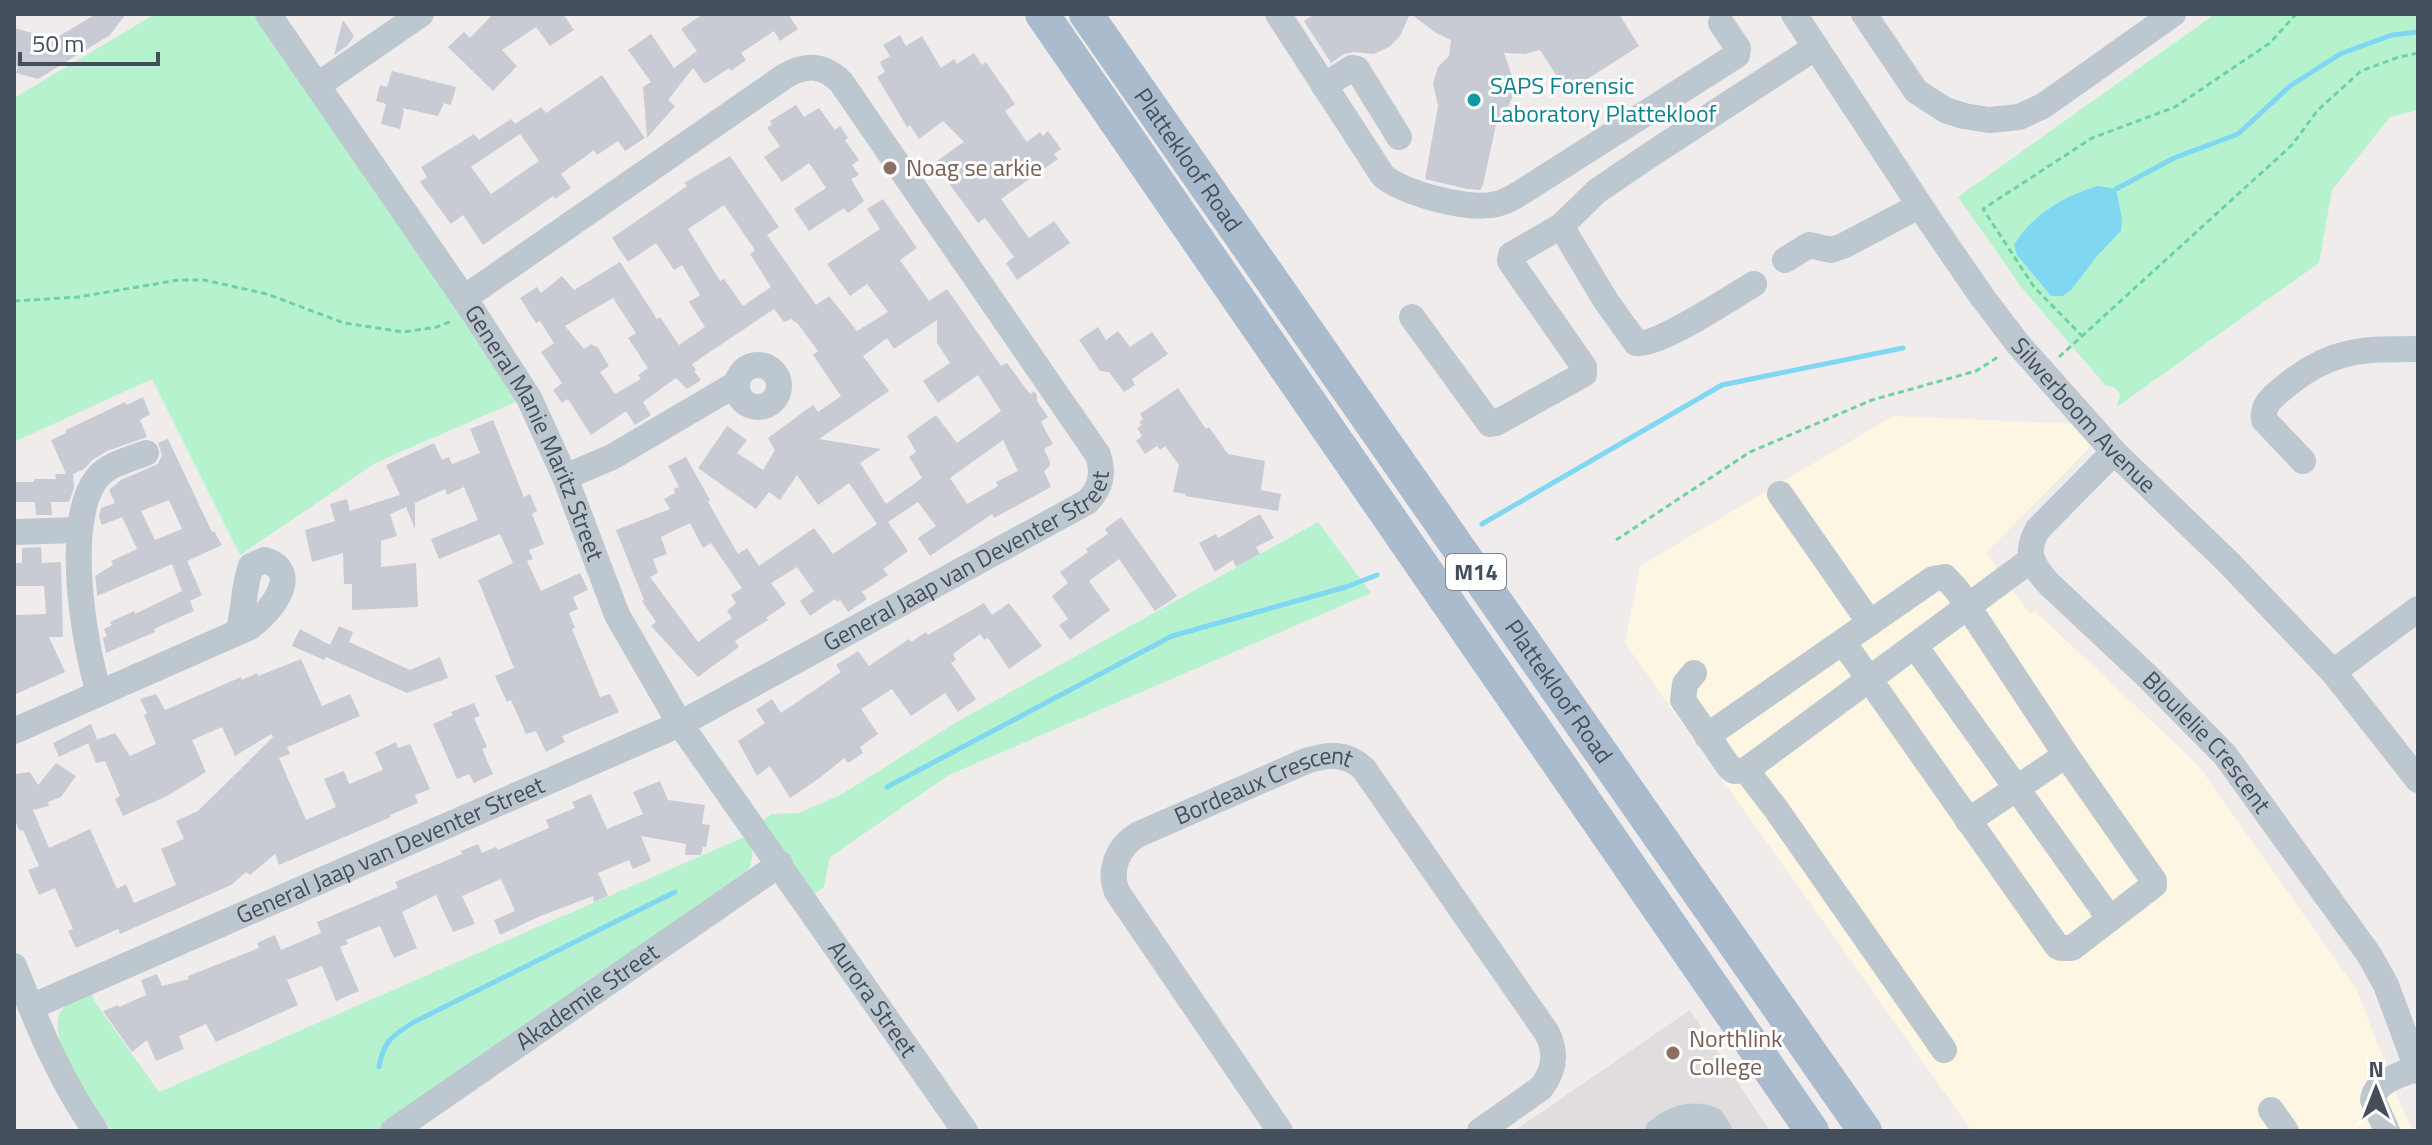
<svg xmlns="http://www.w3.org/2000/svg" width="2432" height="1145" font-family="'Titillium Web',sans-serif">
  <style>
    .commercial { fill: #fdf6e3 }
    .education { fill: #e1ddde }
    .green { fill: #b7f2cf }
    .water { fill: #80d7f2 }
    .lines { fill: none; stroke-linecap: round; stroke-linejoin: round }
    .stream { stroke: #80d7f2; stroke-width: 5 }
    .building { fill: #c8cbd3; fill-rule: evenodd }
    .path { stroke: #6dd2a3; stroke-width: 3; stroke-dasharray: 6 4; stroke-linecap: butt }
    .minor { stroke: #bcc7d0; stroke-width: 26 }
    .major { stroke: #aabbce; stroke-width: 34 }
    .culture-dot { fill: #0f9aa8; stroke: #fff; stroke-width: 3 }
    .education-dot { fill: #8d6e63; stroke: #fff; stroke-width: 3 }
    .labels { text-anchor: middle; stroke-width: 6; stroke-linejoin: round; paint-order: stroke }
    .shield { fill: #fff; stroke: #7c848c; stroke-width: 2 }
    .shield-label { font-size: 22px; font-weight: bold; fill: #444f5b }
    .culture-label { font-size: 24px; fill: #0d838f; stroke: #fff; text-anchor: start }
    .street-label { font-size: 24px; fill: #444f5b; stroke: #fff }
    .education-label { font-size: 24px; fill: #785e54; stroke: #fff; text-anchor: start }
  </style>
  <rect width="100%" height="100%" fill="#f0ecec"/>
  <path class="commercial" d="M1893 416 2077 424 2094 443 1986 553 2030 614 2035 611 2198 765 2357 990 2400 1103 2413 1131H1972L1625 643 1640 566Z"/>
  <path class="education" d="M1690 1010 1770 1131H1514Z"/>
  <path class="green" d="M155 14H255L459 308 518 401 377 462 240 555 152 379 14 442V98Z
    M2215 14H2418V110L2390 117 2332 190 2319 263 2117 407 2120 394 2115 388 2105 385 2022 288 1958 197Z
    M1318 522 1371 593 949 775 830 857 824 887 814 894 763 820 772 814 799 813 842 794 955 723Z
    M749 835C755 853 754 867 739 880L376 1131H113C96 1108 46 1041 60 1013 66 1002 80 998 91 992L95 1002 159 1092Z"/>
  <path class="water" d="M2098 186 2116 189 2122 219 2121 231 2097 256 2071 290 2063 296H2051L2017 255 2014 245C2032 215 2065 195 2098 186Z"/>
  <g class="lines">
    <path class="stream" d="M2116 189 2174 158 2238 134 2290 86 2340 54 2392 35 2418 32
      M1482 524 1722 385 1903 348
      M887 787 1172 636 1346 587 1377 575
      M379 1067C384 1040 392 1036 414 1022L675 892"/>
  </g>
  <path class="building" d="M96 14H126L110 35 38 79 16 73 18 67 14 66V28L54 39Z
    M493 14H563L574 30 550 46 536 27 502 50 517 66 493 91 448 47 464 32 470 38Z
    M703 14H788L798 29 780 41 774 31 741 53 746 60 731 71 729 68 706 83 703 82 693 68 668 100 675 106 647 138 643 87 651 82 628 50 651 34 674 68 697 51 681 29Z
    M1315 14H1410L1400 36 1389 47 1374 54 1354 52 1344 54 1331 63 1304 21Z
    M1411 14H1619L1639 46 1567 92 1540 50 1525 54 1504 53 1513 79V95L1508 108 1497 120 1483 185 1480 190 1467 189 1425 179 1438 106 1433 83 1438 67 1449 56 1451 40 1436 33Z
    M343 20 354 36 348 45 334 55Z
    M900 35 906 46 922 36 941 68 954 59 957 64 974 53 982 65 986 62 1015 104 1005 111 1027 142 1040 132 1043 136 1048 131 1061 149 1054 154 1058 159 1001 199 1029 238 1054 221 1070 243 1017 280 1006 263 1014 257 985 218 978 223 934 163 964 142 943 121 919 139 910 125 907 127 877 77 885 72 880 62 890 56 883 45Z
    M392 71 456 87 451 105 444 103 438 116 402 108 404 111 400 129 381 124 386 104 376 101 380 85 387 87Z
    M602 75 645 138 625 151 618 141 597 155 594 150 561 174 571 188 555 199 553 196 483 245 463 215 451 224 420 182 427 177 421 167 474 134 479 140 511 119 515 124 541 107 546 113ZM520 134 539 161 491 194 471 167Z
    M796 105 804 117 819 108 835 130 840 126 848 138 845 140 859 160 852 165 859 175 851 179 864 201 848 213 844 208 809 231 794 209 826 188 809 163 782 182 764 157 780 146 767 128 772 124 770 121Z
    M730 156 779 227 767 235 816 305 829 296 857 331 888 312 867 284 850 296 827 264 880 229 867 209 883 199 917 248 900 260 929 301 947 289 1001 366 1007 363 1030 394 1034 391 1037 395V401L1048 417 1041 422 1053 444 1044 449 1050 462 1049 467 1044 471 1051 487 994 518 992 514 930 556 918 538 936 526 918 502 888 522 908 551 883 569 888 575 862 592 867 599 848 612 840 600 837 602 835 599 810 616 800 601 814 591 797 567 771 583 786 604 766 618 768 620 735 641 739 647 698 677 651 626 656 622 642 601 644 600 616 530 670 509 664 499 675 493 674 489 679 487 668 466 686 457 710 500 708 502 738 554 747 548 759 566 814 528 833 554 877 524 849 483 818 505 797 475 780 500 769 492 756 509 698 468 727 426 747 440 737 453 763 470 775 450 768 438 813 405 818 412 841 396 813 355 818 351 798 324 791 319 784 322 774 309 692 364 696 370 694 371 701 380 687 389 676 378 643 402 651 415 635 425 626 411 591 435 568 399 562 403 553 390 562 383 541 352 554 343 540 321 536 323 520 298 537 287 541 293 562 276 574 290 620 262 657 319 660 317 679 345 705 327 689 302 700 295 682 265 674 270 656 243 628 262 612 238 687 186 684 183ZM724 205 755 250 750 254 771 287 743 306 724 279 720 281 688 229ZM613 298 636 333 628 338 648 368 638 375 641 379 615 394 600 372 609 366 597 346 595 347 592 344 584 349 565 326ZM937 320V343L950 363 923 381 938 403 978 375 1001 411 957 443 936 415 907 436 916 452 909 457 922 478 886 504 860 463 881 449 819 439 889 391 863 356 887 338 894 349ZM1003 440 1018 471 996 482 998 486 967 504 950 478ZM690 523 703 548 711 543 742 588 731 595 736 603 727 611 732 618 698 642 650 577 658 573 653 559 667 554 661 537Z
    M1098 327 1106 340 1118 331 1130 347 1152 332 1168 354 1132 379 1135 385 1124 392 1109 372 1100 371 1079 340Z
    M1178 388 1206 429 1209 427 1228 454 1265 461 1261 490 1281 494 1278 511 1185 496 1186 494 1173 492 1179 465 1165 446 1160 450 1157 446 1145 454 1136 441 1142 436 1137 428 1142 425 1139 422 1143 419 1140 414Z
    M143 397 150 414 140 420 147 437 107 451 92 460 84 469 73 474 74 488 69 502H51L52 515H36L35 502H14V482H34V479H56L55 474H66L51 440 66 433V430L125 402 127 405Z
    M493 420 524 497 530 494 537 511 532 514 544 544 529 550 533 559 527 561 541 591 580 573 588 590 573 597 578 609 569 613 575 628 572 629 600 697 610 694 619 712 562 736 565 742 546 752 536 731 526 734 511 700 507 702 495 676 514 668 478 580 513 563 500 534 439 559 431 539 478 520 464 487 447 495 445 489 415 503V529L406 507 390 514 397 536 381 541V567L416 563 418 607 352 610V584H344L343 553 312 562 305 530 335 521 330 504 347 499 350 511 400 495 386 465 434 443 442 460 449 457 452 464 480 453 470 429Z
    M168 439 212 532 214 531 222 545 187 561 202 595 190 601 194 611 154 629 155 632 106 653 103 638 107 636 104 629 112 625 110 622 134 611 135 614 182 591 172 564 97 596 96 582 95 576 113 565 111 561 137 549 122 517 102 525 99 517 101 508 115 503 109 490 121 480 158 464 162 455 158 443ZM169 500 182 529 155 540 141 511Z
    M1260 514 1274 538 1256 547 1260 554 1236 567 1233 560 1215 572 1199 543 1216 534 1218 538Z
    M1121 517 1177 596 1155 611 1119 559 1089 581 1110 610 1070 640 1059 625 1068 619 1052 596 1068 583 1060 572 1088 552 1086 549 1108 534 1105 529Z
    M41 547 42 563 61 562 63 637H49L65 672 14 695V615L46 614 44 586H14V563H22V548Z
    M984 603 992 615 1009 603 1042 646 1009 669 988 638 984 640 980 634 953 654 956 660 951 663 976 699 958 712 945 693 911 716 892 689 861 709 878 734 860 747 863 753 848 763 844 758 821 777 790 798 770 766 757 776 738 741 765 723 756 710 772 699 781 713 841 672 836 665 858 651 869 666 909 639 911 642 926 632 928 635Z
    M339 626 353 632 349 642 410 670 440 657 448 678 407 693 326 657 324 660 292 646 300 629 330 645Z
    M301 659 322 706 350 694 360 716 287 747 290 754 279 758 306 820 336 807 324 779 344 771 349 784 383 770 375 752 396 742 398 748 410 744 430 789 415 795 418 803 390 815 391 817 279 865 275 854 250 875 246 872 231 885 120 934 118 929 76 948 68 931 73 929 55 888 39 895 28 870 39 866 23 830 20 831 14 819V774L30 772 38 785 56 763 76 776 61 797 48 802 49 806 33 810 49 848 90 829 117 889 126 884 134 903 176 885 161 849 184 839 176 821 198 811 273 737 271 734 235 756 222 727 192 740 206 772 167 796 123 816 115 799 120 796 105 761 96 763 88 743 115 733 130 756 156 744 144 715 147 713 140 699 156 694 165 710 241 677 242 680 257 673 258 676Z
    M474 703 480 716 474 718 487 747 482 749 493 774 474 783 469 774 457 779 433 724 453 715 451 712Z
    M91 724 97 739 59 757 53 743Z
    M660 781 668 800 705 805 702 824 710 825 706 847H703L701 855H685L686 844 641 836 651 861 633 869 629 860 598 873 608 896 594 902 593 896 538 917 500 935 494 920 515 911 501 879 462 896 475 924 453 932 436 895 402 912 417 948 394 958 380 926 346 940 348 944 340 947 359 991 336 1001 322 966 287 980 298 1005 216 1042 206 1024 179 1036 184 1049 156 1061 147 1040 132 1052 103 1011 118 1005 119 1007 146 995 141 980 157 974 162 986 189 979 188 976 259 948 257 943 275 935 281 950 321 933 317 922 398 888 395 882 462 854 461 851 478 844 482 853 496 847 498 850 549 828 546 820 575 808 572 802 591 794 607 829 643 814 633 792Z"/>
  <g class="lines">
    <path class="path" d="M14 301 78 297 179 280H204L267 294 344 323 404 332 437 327 452 321
      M2083 337 2034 287 1983 209 2092 138 2175 107 2270 43 2296 14
      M2059 357 2292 145 2317 111 2361 71 2399 57 2418 53
      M1616 540 1750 452 1872 400 1976 371 1998 357"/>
    <g class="minor">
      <path id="s1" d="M268 14 474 313 529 398 565 477 617 615 680 724 965 1131"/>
      <path d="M1278 14 1383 176C1404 193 1463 209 1491 205 1504 204 1515 196 1525 190L1737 55 1738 48 1721 23"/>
      <path id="s2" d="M1794 14 1934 227 1983 298 2018 344 2114 452 2229 563 2333 672 2418 780"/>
      <path d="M1864 14 1916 91 1945 110 1964 116 1989 120 2019 117 2043 106 2173 14"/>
      <path d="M318 85 421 14"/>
      <path d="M1324 86 1352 68 1357 69 1399 137"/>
      <path d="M1561 226 1606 301 1636 343C1658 347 1731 297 1754 284"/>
      <path d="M1785 260 1809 245 1831 250 1843 246 1919 206"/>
      <path d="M1412 317 1490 424 1496 423 1584 374V367L1510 261 1511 255 1561 226 1597 191 1653 153 1816 47"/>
      <circle cx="758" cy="386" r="21"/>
      <path id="s3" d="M2114 452 2038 529C2024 553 2032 564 2048 583L2146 675 2225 755 2370 956 2386 985 2418 1071"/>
      <path d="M2303 461 2264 420C2262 403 2274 396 2287 385 2331 349 2363 349 2418 349"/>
      <path d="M565 477 612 457 736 384"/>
      <path d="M1780 494 1870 623"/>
      <path d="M14 532 79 530"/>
      <path d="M1915 646 2110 919"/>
      <path d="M2333 672 2418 609"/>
      <path d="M1694 673 1685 684 1683 700 1729 767 1734 771 1746 770 2032 559"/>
      <path d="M99 693C84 644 63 521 97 478 108 464 131 459 146 453"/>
      <path d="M14 731 250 627C269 613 304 573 265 560L251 566C243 587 245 610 238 632"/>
      <path d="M1707 736 1933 579 1945 577 1957 590 2066 755 2154 881V885L2072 948H2061L2057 946 1843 642"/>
      <path d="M1746 770 1776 809 1944 1050"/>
      <path d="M1968 821 2066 755"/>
      <path d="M14 966C37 1023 60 1081 96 1131"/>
      <path id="s4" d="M31 1007 680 724 1087 502C1101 488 1104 473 1098 455L841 82C824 65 807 63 785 76L464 298"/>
      <path d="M2271 1110 2286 1131"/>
      <path id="s5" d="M393 1131 780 864"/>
      <path id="s6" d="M1280 1131 1117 892C1108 870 1118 847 1137 835L1306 761C1328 754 1346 752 1364 769L1547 1033C1557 1053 1555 1070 1541 1088L1480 1131"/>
      <path d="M1658 1131C1675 1118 1691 1112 1712 1120L1719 1131"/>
      <path d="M2387 1131 2373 1100C2375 1080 2401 1075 2417 1068"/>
    </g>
    <g class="major">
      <path d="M1042 14 1812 1131"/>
      <path id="s7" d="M1086 14 1865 1131"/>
    </g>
  </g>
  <circle class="culture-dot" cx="1474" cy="100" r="8"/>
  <g class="education-dot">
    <circle cx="890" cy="168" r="8"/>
    <circle cx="1673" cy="1053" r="8"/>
  </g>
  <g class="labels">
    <rect class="shield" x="1446" y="554" width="60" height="36" rx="6"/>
    <g class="shield-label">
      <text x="1476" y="580">M14</text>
    </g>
    <g class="culture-label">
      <text x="1490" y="94">SAPS Forensic<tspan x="1490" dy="28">Laboratory Plattekloof</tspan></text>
    </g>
    <g class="street-label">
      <text dy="8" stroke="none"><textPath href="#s7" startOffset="178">Plattekloof Road</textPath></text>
      <text dy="8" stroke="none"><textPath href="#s2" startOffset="496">Silwerboom Avenue</textPath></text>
      <text dy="8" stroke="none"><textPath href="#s1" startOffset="498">General Manie Maritz Street</textPath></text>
      <text dy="8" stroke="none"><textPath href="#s4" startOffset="1040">General Jaap van Deventer Street</textPath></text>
      <text dy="8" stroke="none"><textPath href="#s7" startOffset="826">Plattekloof Road</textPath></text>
      <text dy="8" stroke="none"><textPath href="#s3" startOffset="394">Bloulelie Crescent</textPath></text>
      <text dy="8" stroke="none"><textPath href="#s6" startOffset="492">Bordeaux Crescent</textPath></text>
      <text dy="8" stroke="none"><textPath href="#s4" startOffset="392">General Jaap van Deventer Street</textPath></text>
      <text dy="8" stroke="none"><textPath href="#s5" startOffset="236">Akademie Street</textPath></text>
      <text dy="8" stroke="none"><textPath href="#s1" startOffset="1160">Aurora Street</textPath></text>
    </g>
    <g class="education-label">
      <text x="906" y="176">Noag se arkie</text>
      <text x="1689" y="1047">Northlink<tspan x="1689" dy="28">College</tspan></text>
    </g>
  </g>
  <rect width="2432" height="1145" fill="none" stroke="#444f5b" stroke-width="32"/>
  <g transform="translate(2376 1089)" stroke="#ffffff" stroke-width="6" paint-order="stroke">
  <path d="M0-6L14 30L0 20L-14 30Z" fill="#444f5b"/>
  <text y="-12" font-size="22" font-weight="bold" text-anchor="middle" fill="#444f5b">N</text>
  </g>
  <path d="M20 52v12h138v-12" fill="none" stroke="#444f5b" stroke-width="4"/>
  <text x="32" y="52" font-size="24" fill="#444f5b" stroke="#ffffff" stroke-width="6" paint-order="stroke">50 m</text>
</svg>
